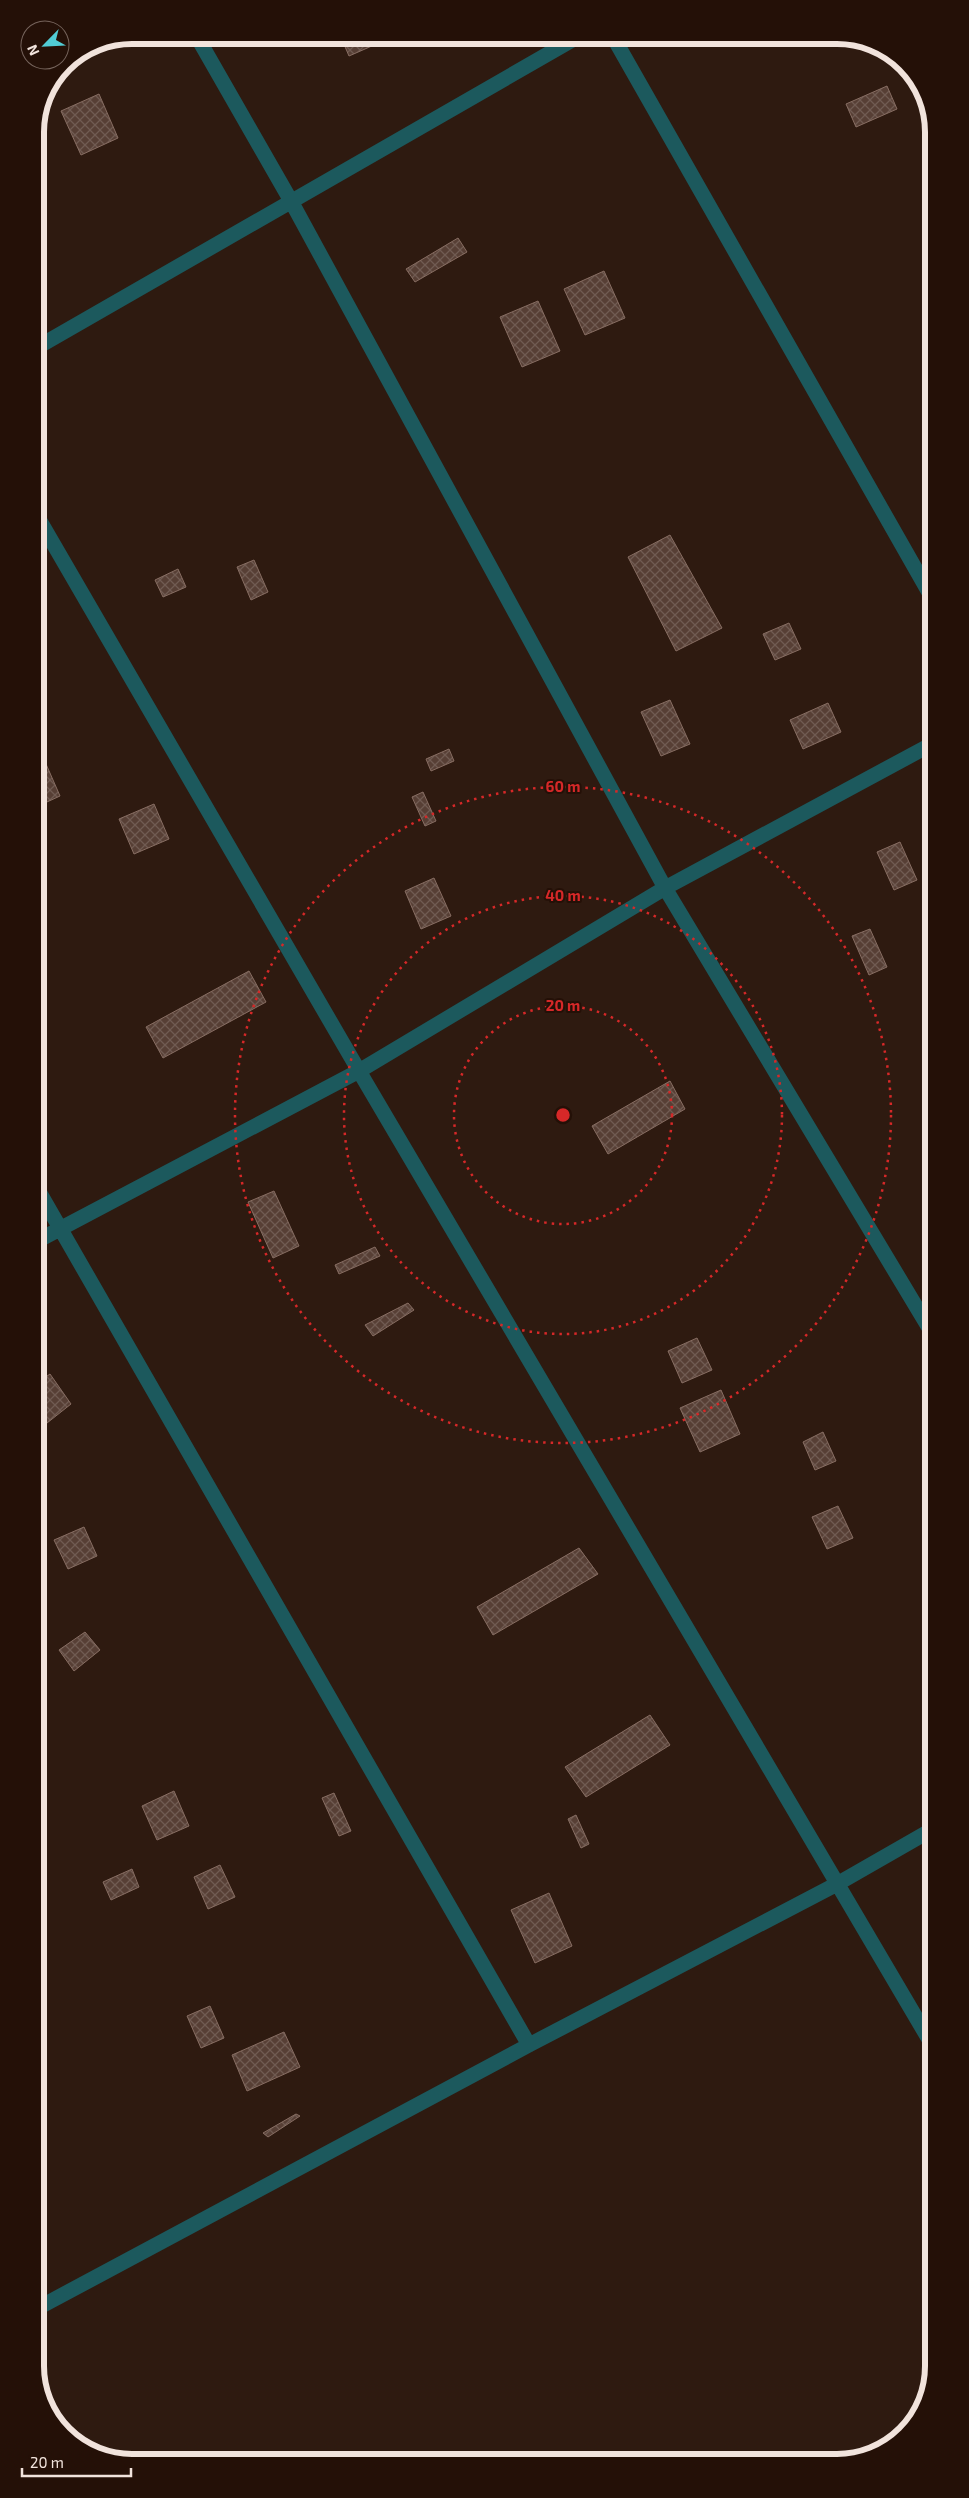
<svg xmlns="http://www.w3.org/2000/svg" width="969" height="2498" font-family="'Exo 2',sans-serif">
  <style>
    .building { fill: url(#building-cross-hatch); stroke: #876d62 }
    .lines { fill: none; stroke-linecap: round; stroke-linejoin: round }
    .street { stroke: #1c595d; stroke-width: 15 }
    .ring { fill: none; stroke: #d62828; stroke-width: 2.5; stroke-dasharray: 2.5 5 }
    .rim { fill: none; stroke: #f1e3dc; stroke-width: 6 }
    .centre { fill: #d62828; stroke: #241007; stroke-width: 2.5 }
    .ring-label { font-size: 15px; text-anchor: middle; font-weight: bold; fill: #d62828; stroke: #241007; stroke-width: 4; stroke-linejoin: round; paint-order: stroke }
  </style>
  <defs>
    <pattern id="building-cross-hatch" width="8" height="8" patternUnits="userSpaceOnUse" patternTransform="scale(1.25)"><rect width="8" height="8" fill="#573f35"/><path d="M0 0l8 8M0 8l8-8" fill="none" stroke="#705b52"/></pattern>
  </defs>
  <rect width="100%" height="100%" fill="#2e1a10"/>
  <path class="building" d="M340 35H378L381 42 349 56Z
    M887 86 897 109 856 127 846 104Z
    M99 94 118 138 81 155 61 111Z
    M458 238 467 252 415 282 406 269Z
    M604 271 625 318 585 335 564 289Z
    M538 301 560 351 522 367 500 317Z
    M670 535 722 628 676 651 628 557Z
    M254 560 268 592 251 600 237 567Z
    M178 569 186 587 163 597 155 580Z
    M789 623 801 649 775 660 763 634Z
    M670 700 690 744 661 756 641 712Z
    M828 703 841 732 803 749 790 720Z
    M449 749 454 761 431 771 426 759Z
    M46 764 60 796 36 807V769Z
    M423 792 436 821 425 826 412 797Z
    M154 804 169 839 134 854 119 819Z
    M900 842 917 880 894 890 877 852Z
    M434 878 451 916 421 929 405 891Z
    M870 929 887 967 869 975 852 936Z
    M249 971 266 1002 163 1058 146 1027Z
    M670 1081 685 1109 608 1154 592 1126Z
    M274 1191 299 1246 273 1258 248 1202Z
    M375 1247 380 1256 339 1274 335 1265Z
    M408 1303 414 1310 373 1336 365 1325Z
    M697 1338 712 1370 682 1383 668 1351Z
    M50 1374 71 1404 42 1427 37 1419V1383Z
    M721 1390 740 1434 700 1452 680 1408Z
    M823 1432 836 1461 815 1470 803 1442Z
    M838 1506 853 1538 827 1549 812 1517Z
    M84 1527 97 1556 68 1569 54 1540Z
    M579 1548 598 1574 493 1635 477 1607Z
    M85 1632 100 1650 74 1671 59 1650Z
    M650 1715 670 1745 586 1797 565 1767Z
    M174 1791 189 1826 157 1840 142 1806Z
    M334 1793 351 1831 339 1836 322 1798Z
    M576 1815 589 1844 581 1848 568 1819Z
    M220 1865 235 1897 208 1909 194 1877Z
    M132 1869 139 1887 111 1900 103 1882Z
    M549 1893 572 1946 535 1963 511 1910Z
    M210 2006 224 2038 201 2048 187 2016Z
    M284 2032 300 2067 247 2091 232 2055Z
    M296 2114 300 2116 268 2137 263 2133Z"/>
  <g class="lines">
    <path class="street" d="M196 35 291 201 665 888 932 1333
      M612 35 931 596
      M36 348 581 35
      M36 514 359 1071 934 2048
      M37 1188 529 2045
      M37 1241 359 1071 665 888 932 744
      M38 2308 529 2045 837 1884 933 1829"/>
  </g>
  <g class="ring">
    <circle cx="563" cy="1115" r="109"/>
    <circle cx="563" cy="1115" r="219"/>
    <circle cx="563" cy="1115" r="328"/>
  </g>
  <path d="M0 0H969V2498H0ZM132 44H837A88 88 0 0 1 925 132V2366A88 88 0 0 1 837 2454H132A88 88 0 0 1 44 2366V132A88 88 0 0 1 132 44Z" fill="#241007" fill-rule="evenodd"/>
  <path class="rim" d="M132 44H837A88 88 0 0 1 925 132V2366A88 88 0 0 1 837 2454H132A88 88 0 0 1 44 2366V132A88 88 0 0 1 132 44Z"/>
  <circle cx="563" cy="1115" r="8" class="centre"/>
  <g class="ring-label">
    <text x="563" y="792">60 m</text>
    <text x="563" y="901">40 m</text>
    <text x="563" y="1011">20 m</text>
  </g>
  <g transform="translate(45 45) rotate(246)"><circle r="24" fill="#241007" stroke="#76645c"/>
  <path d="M0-4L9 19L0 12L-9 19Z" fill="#51ccd5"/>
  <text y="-8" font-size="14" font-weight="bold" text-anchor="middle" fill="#f1e3dc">N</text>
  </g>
  <path d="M22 2468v8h109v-8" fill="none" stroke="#f1e3dc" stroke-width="2.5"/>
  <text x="30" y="2468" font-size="15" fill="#f1e3dc" stroke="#241007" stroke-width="4" paint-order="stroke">20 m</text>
</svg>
